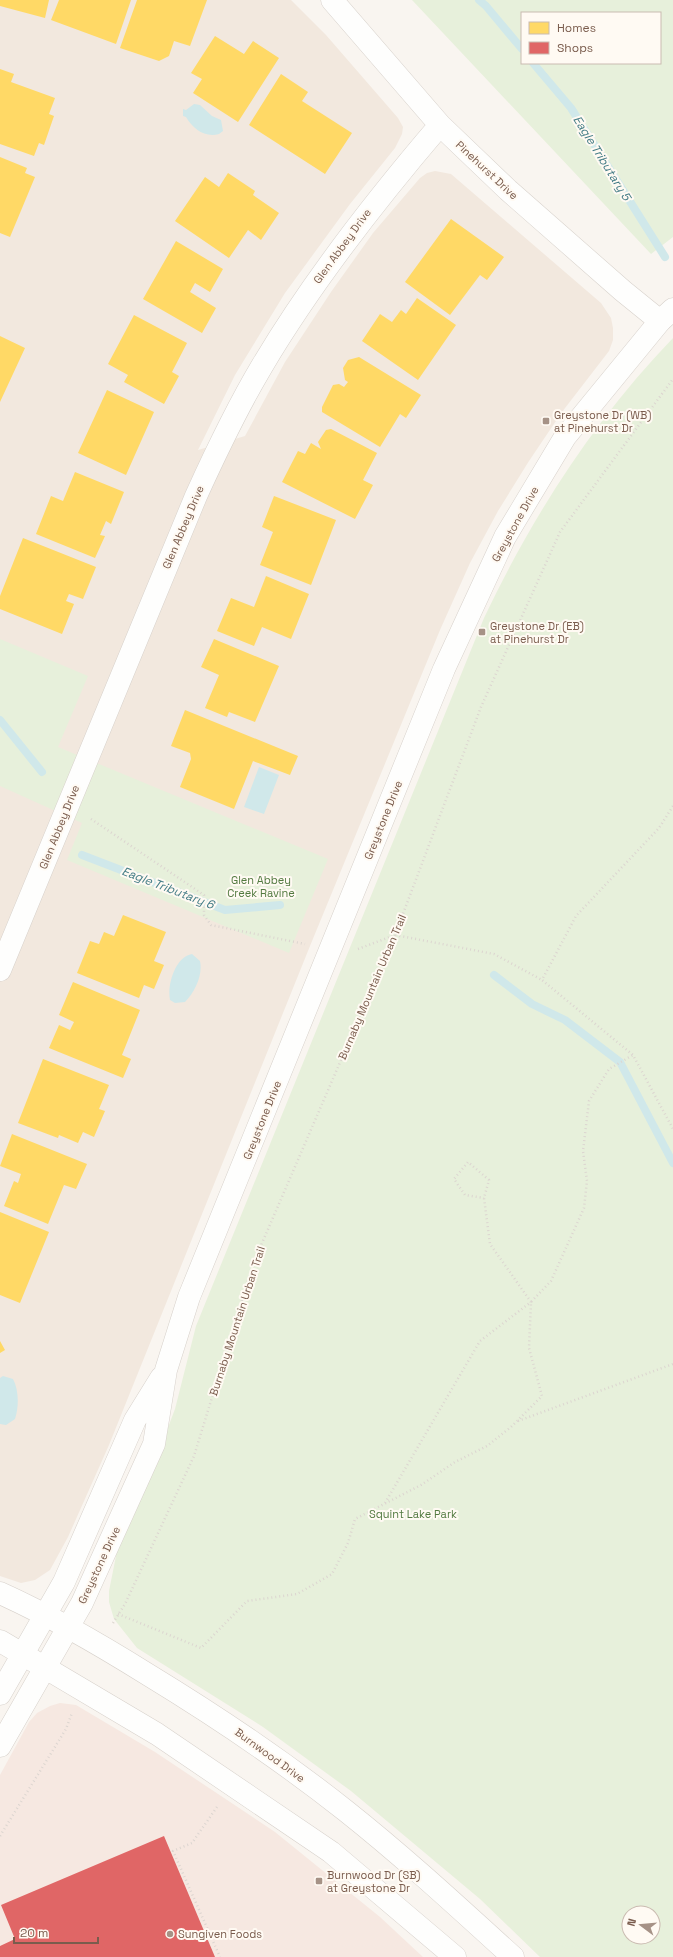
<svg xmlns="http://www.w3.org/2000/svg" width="673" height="1957" font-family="'Space Grotesk',sans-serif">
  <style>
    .residential { fill: #f2e8de }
    .commercial { fill: #f6e8e1 }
    .green { fill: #e7f0db; fill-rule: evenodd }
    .water { fill: #d0e8ea }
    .homes { fill: #ffd966 }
    .shops { fill: #e06666 }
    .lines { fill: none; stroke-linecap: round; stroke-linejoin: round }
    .stream { stroke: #d0e8ea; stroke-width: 8 }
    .minor-casing { stroke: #d7d1cb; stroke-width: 23 }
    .tertiary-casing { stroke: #d7d1cb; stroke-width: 23 }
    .path { stroke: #dcd5d0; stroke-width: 2.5; stroke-dasharray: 1 3; stroke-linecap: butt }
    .minor { stroke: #fefefd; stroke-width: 22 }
    .tertiary { stroke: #fefefd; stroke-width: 22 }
    .poi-dot { fill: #a69286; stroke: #fffaf3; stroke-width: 1.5 }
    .labels { text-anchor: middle; stroke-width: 4; stroke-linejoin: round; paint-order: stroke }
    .street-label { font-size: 11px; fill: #7a5c4d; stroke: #fffaf3 }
    .poi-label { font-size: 11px; fill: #7a5c4d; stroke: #fffaf3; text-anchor: start }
    .park-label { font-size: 11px; fill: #537a41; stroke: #fffaf3 }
    .water-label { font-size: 12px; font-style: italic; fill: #437c86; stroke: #fffaf3 }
  </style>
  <rect width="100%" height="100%" fill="#f9f5f0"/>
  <path class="residential" d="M0 0H291L326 35 398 118 403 127 402 134 395 148 350 204 285 293 235 375 198 450 245 436 285 362 331 292 373 233 420 178 427 173 435 171 451 174 601 303 611 318 613 328V340L609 351 562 412 529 461 498 511 470 563 440 630 310 946 109 1445 68 1537 50 1570 35 1580 21 1583 0 1576Z"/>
  <path class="commercial" d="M60 1703 76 1705 155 1752 275 1832 380 1917 423 1957H0V1775L29 1722 37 1713 50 1706Z"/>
  <path class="green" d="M412 0H673V237L651 254ZM522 13H660V63H522Z
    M673 338V1957H540L480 1899 351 1791 263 1727 137 1648 114 1619 109 1602V1591L117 1551 148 1480 175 1409 196 1326 484 618C533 515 594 420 673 338ZM629 1913H653V1937H629Z
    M0 639 88 676 58 747 328 859 289 953 67 860 82 823 0 786Z"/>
  <path class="water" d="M194 104 200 105 212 116 221 120 223 131 219 134C205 138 193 129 186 117L183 116V109L186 110Z
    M259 767 279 775 264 814 244 807Z
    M192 954 200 961C203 975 195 992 185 1002L175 1003 170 1000C167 985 175 957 192 954Z
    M3 1376 13 1379C19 1390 19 1407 15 1419L6 1425 0 1424V1378Z"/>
  <path class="homes" d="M0 0H49L45 18 0 6Z
    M59 0H131L116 44 51 20Z
    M137 0H207L190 46 174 41 169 56 159 61 120 48Z
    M215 36 244 54 253 41 279 58 238 122 193 93 202 79 191 73Z
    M0 69 14 74 11 82 55 98 49 114 54 116 44 145 39 143 34 156 0 144Z
    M281 74 308 92 302 101 352 133 325 174 249 125Z
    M0 157 27 168 25 173 35 177 10 237 0 233Z
    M228 173 255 191 253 195 279 213 261 240 248 230 229 258 175 221 205 177 219 187Z
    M451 219 504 257 487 280 480 275 450 315 405 282Z
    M176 241 223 269 210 292 195 283 190 292 216 308 202 333 143 299Z
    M417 298 456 325 418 380 362 341 380 314 392 322 401 310 406 314Z
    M134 315 187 343 172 372 179 376 164 404 124 382 128 375 108 364Z
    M0 336 25 348 0 402Z
    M359 357 421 395 406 418 400 414 380 447 322 412V407L333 385 339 384 344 387 348 382 345 380 343 368 348 360Z
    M107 390 154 412 126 475 78 453Z
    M331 429 377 453 363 480 373 485 355 519 282 482 298 451 305 454 311 443 321 449 318 442 326 430Z
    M75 472 124 492 111 524 106 521 100 535 105 536 95 558 36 534 51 496 63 501Z
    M274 496 336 520 311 585 260 565 273 532 262 527Z
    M23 538 96 567 83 599 69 594 66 601 74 604 62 634 0 609V596Z
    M266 576 309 594 291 639 262 627 254 646 217 631 231 598 254 607Z
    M214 639 279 666 255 722 229 712 227 717 205 708 219 675 201 667Z
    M185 710 298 756 290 775 253 761 234 809 180 787 191 759 190 753 171 746Z
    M123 915 166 932 154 961 164 965 154 989 144 985 139 998 77 973 90 941 99 944 104 932 114 936Z
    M73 982 140 1010 122 1055 131 1059 123 1078 49 1048 59 1025 70 1030 74 1022 59 1015Z
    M43 1059 109 1085 99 1109 105 1111 94 1137 83 1132 78 1143 59 1135 58 1138 18 1123Z
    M12 1134 87 1164 76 1189 64 1185 48 1224 4 1206 14 1181 18 1183 21 1174 0 1166Z
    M0 1212 49 1232 20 1303 0 1295Z
    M0 1341 5 1350 0 1353Z"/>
  <path class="shops" d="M164 1836 215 1957H0V1946L15 1939 1 1905Z"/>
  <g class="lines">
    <path class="stream" d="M479 0 486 6 522 49
      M533 63 571 108 665 257
      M0 720 42 772
      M82 855 225 910 280 905
      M494 975 532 1004 565 1020 620 1062 673 1163"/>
    <g class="minor-casing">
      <path id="minor" d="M332 0 440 125 508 190 623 291 660 321
        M0 970 196 496C216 452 237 408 262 366 313 280 375 201 440 125"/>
    </g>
    <g class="tertiary-casing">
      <path id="tertiary" d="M0 1593C51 1616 99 1644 147 1674 216 1716 283 1761 346 1811 404 1857 458 1907 513 1957
        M0 1641 157 1734 331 1852 455 1957
        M0 1694 64 1582 135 1420 161 1378
        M0 1746 82 1603 154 1444 166 1370 189 1297 444 669 505 537 565 437 660 321 673 309"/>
    </g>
    <path class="path" d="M673 806 659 828 576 916 542 980 633 1055 673 1129
      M91 819 204 895V915L211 925 305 944
      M358 949 395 935 494 954 542 980
      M518 1421 673 1364
      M385 1503 480 1341 531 1302 490 1244 484 1198 489 1180 468 1162 454 1179 465 1195 484 1198
      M118 1614 201 1648 247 1601 297 1594 332 1574 348 1543 355 1519 421 1485 455 1462 487 1446 511 1427 542 1396 529 1348 531 1302 551 1281 584 1208 587 1181 583 1151 589 1101 609 1069 633 1055
      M113 1623 125 1604 194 1456 253 1264 395 935 481 707 560 532 673 379
      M217 1807 192 1843 173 1851 220 1957
      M0 1836 66 1729 72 1713"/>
    <use href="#minor" class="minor"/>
    <use href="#tertiary" class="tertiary"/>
  </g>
  <g class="poi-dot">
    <rect x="542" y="417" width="8" height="8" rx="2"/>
    <rect x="478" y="628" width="8" height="8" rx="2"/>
    <rect x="315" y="1877" width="8" height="8" rx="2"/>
    <circle cx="170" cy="1934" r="4"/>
  </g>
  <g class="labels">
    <g class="street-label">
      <text transform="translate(487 170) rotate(43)" y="4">Pinehurst Drive</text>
      <text transform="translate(342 246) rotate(-54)" y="4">Glen Abbey Drive</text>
      <text transform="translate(515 524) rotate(-61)" y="4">Greystone Drive</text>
      <text transform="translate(183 527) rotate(-67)" y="4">Glen Abbey Drive</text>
      <text transform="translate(383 820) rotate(-68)" y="4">Greystone Drive</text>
      <text transform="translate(59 827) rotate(-68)" y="4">Glen Abbey Drive</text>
      <text transform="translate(372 987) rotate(-67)" y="4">Burnaby Mountain Urban Trail</text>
      <text transform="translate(262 1120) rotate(-68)" y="4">Greystone Drive</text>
      <text transform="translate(237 1321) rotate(-72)" y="4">Burnaby Mountain Urban Trail</text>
      <text transform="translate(99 1565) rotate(-65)" y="4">Greystone Drive</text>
      <text transform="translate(270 1755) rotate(36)" y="4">Burnwood Drive</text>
    </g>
    <g class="poi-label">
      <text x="554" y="419">Greystone Dr (WB)<tspan x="554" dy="13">at Pinehurst Dr</tspan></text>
      <text x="490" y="630">Greystone Dr (EB)<tspan x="490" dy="13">at Pinehurst Dr</tspan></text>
      <text x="327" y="1879">Burnwood Dr (SB)<tspan x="327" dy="13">at Greystone Dr</tspan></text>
      <text x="178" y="1938">Sungiven Foods</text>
    </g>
    <g class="park-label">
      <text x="261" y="884">Glen Abbey<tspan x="261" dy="13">Creek Ravine</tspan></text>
      <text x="413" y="1518">Squint Lake Park</text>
    </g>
    <g class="water-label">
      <text transform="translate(602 158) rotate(58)" y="4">Eagle Tributary 5</text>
      <text transform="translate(168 888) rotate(21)" y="4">Eagle Tributary 6</text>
    </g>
  </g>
  <rect x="521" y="12" width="140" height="52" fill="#fffaf3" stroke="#cabbb1"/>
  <rect x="529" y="22" width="20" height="12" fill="#ffd966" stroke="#cabbb1"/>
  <text x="557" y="32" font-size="12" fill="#7a5c4d">Homes</text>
  <rect x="529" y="42" width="20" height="12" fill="#e06666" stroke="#cabbb1"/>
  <text x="557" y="52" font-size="12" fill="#7a5c4d">Shops</text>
  <g transform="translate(641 1925) rotate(286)"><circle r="19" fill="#fffaf3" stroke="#cabbb1"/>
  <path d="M0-3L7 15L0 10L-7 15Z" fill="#a69286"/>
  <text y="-6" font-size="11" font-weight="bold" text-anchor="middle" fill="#7a5c4d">N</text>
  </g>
  <path d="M14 1937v6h84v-6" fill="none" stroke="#7a5c4d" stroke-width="2"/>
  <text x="20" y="1937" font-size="12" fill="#7a5c4d" stroke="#fffaf3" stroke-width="3" paint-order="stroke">20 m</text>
</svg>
